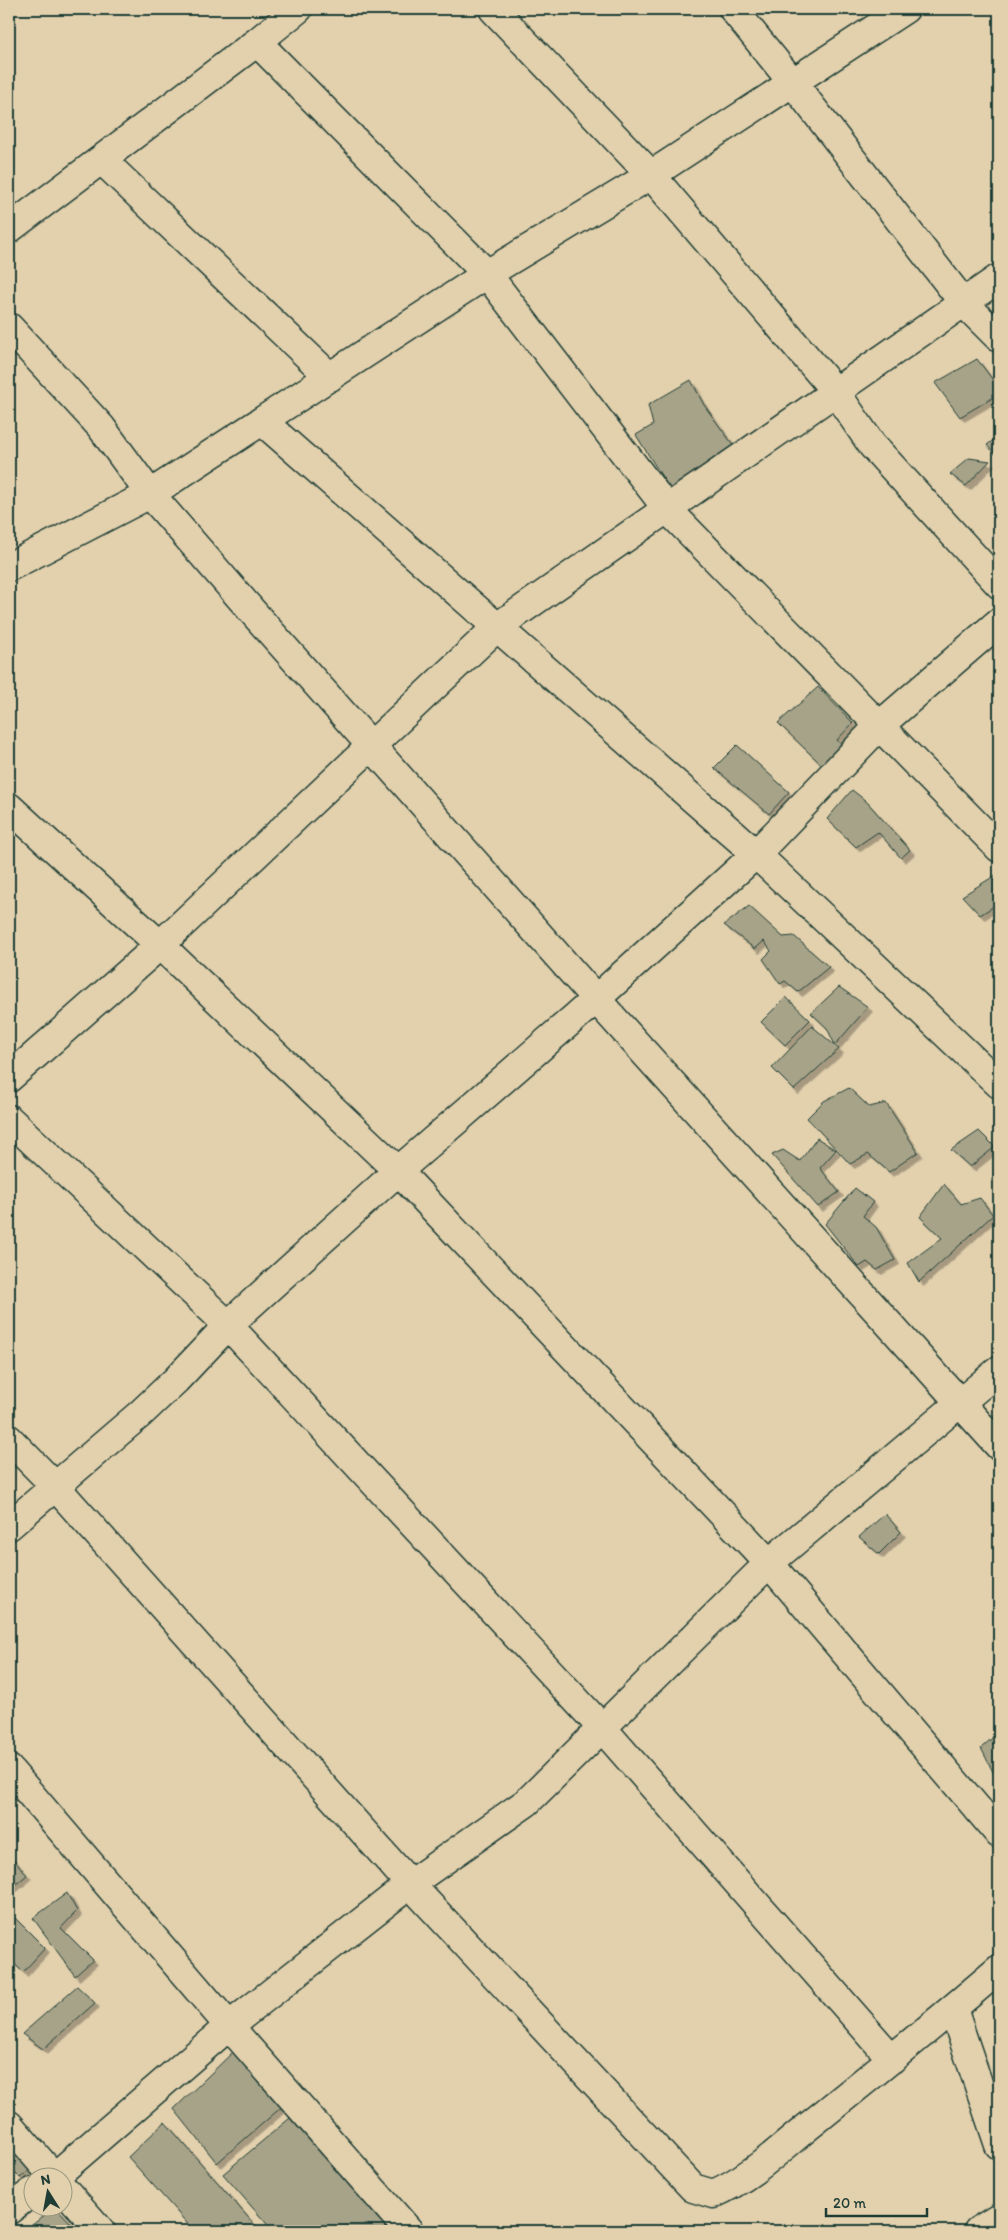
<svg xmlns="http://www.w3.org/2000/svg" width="1008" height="2240" font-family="Itim,sans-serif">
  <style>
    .building { fill: #a7a389; stroke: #1f3d34; filter: url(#shadow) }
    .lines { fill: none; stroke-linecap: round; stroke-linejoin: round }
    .minor-casing { stroke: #1f3d34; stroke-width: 31 }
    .minor { stroke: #e3d1ae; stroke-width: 28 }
  </style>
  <defs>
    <filter id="shadow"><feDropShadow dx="4.5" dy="4.5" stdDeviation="0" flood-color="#0004"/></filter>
  </defs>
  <rect width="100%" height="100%" fill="#e3d1ae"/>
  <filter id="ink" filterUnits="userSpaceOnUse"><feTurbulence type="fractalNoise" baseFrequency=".02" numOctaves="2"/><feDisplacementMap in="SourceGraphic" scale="10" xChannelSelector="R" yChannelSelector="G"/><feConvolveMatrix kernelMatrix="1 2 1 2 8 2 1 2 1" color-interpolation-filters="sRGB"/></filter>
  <g filter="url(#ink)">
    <path class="building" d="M977 359 999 388V394L960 417 935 383Z
      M691 380 704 405 734 446 671 491 636 435 653 425 648 405Z
      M999 436V458L987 445Z
      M969 458 990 461 966 486 950 474Z
      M818 687 853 723 837 740 849 753 828 771 778 723Z
      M737 745 789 792 769 814 714 768Z
      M852 790 866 801 910 850 901 858 878 832 856 847 827 819Z
      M999 873V903L980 915 962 896Z
      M749 906 783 937 794 936 829 967 798 992 785 981 780 984 763 959 771 951 764 941 755 949 724 925Z
      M839 987 868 1007 835 1045 827 1028 811 1013Z
      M786 997 810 1020 785 1045 761 1022Z
      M812 1026 839 1049 794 1090 772 1068Z
      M849 1088 869 1107 886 1103 918 1152 889 1172 868 1154 850 1164 807 1118 824 1101Z
      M979 1131 995 1147 970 1167 951 1150Z
      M817 1138 836 1150 820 1168 839 1192 818 1207 772 1155 783 1150 800 1161Z
      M944 1184 961 1204 980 1198 993 1215 919 1282 908 1263 942 1238 920 1217Z
      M855 1188 873 1202 863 1216 876 1227 895 1260 877 1270 867 1262 859 1267 825 1224Z
      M885 1514 901 1532 879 1554 859 1537Z
      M999 1732V1771L994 1774 981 1748Z
      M9 1854 27 1875 9 1890Z
      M67 1893 77 1911 61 1928 93 1960 75 1976 33 1918Z
      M9 1912 45 1948 23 1972 9 1959Z
      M77 1986 95 2003 43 2049 22 2034Z
      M234 2051 284 2105 217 2163 174 2109Z
      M290 2118 389 2231H273L223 2174Z
      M165 2122 260 2231H194L128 2157Z
      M15 2145 32 2168 20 2178 9 2167V2151Z
      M53 2208H57L78 2231H25Z"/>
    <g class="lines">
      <g class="minor-casing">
        <path id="minor" d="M493 9 651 175 835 391 872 445 999 584
          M733 9 793 83 963 302 999 338
          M257 42 487 274 668 510 999 848
          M102 160 330 377
          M9 229 257 42 298 9
          M9 327 101 427 150 494 258 618 596 999 999 1446
          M262 421 756 854 999 1084
          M9 567 150 494 487 274 651 175 905 9
          M9 807 160 945 398 1171 769 1563 999 1834
          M9 1078 160 945 497 627 999 278
          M9 1119 228 1325 603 1729 892 2059
          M9 1439 55 1486 410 1884 693 2188 713 2194C751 2178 783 2146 815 2121 877 2071 939 2021 999 1969
          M9 1526 140 1414 176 1380 228 1325 398 1171 596 999 756 854 879 726 999 622
          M9 1769 229 2026 409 2231
          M953 2009 999 2145
          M9 2125 55 2178
          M53 2178 229 2026 410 1884 527 1802 769 1563 999 1370
          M62 2187 101 2231
          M9 2210 32 2192
          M978 2231 999 2218"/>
      </g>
      <use href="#minor" class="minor"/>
    </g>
  </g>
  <rect width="1008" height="2240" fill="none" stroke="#e3d1ae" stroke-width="30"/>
  <rect x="15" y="15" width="978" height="2210" fill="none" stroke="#1f3d34" stroke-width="2" filter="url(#ink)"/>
  <g transform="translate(48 2192) rotate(349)"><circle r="24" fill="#e3d1ae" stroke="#95967d"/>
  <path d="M0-4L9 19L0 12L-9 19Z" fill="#1f3d34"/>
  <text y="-8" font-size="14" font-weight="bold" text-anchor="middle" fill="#1f3d34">N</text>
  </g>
  <path d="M826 2208v8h101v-8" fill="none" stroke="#1f3d34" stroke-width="2.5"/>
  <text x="833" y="2208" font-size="15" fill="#1f3d34" stroke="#e3d1ae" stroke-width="4" paint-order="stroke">20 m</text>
</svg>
